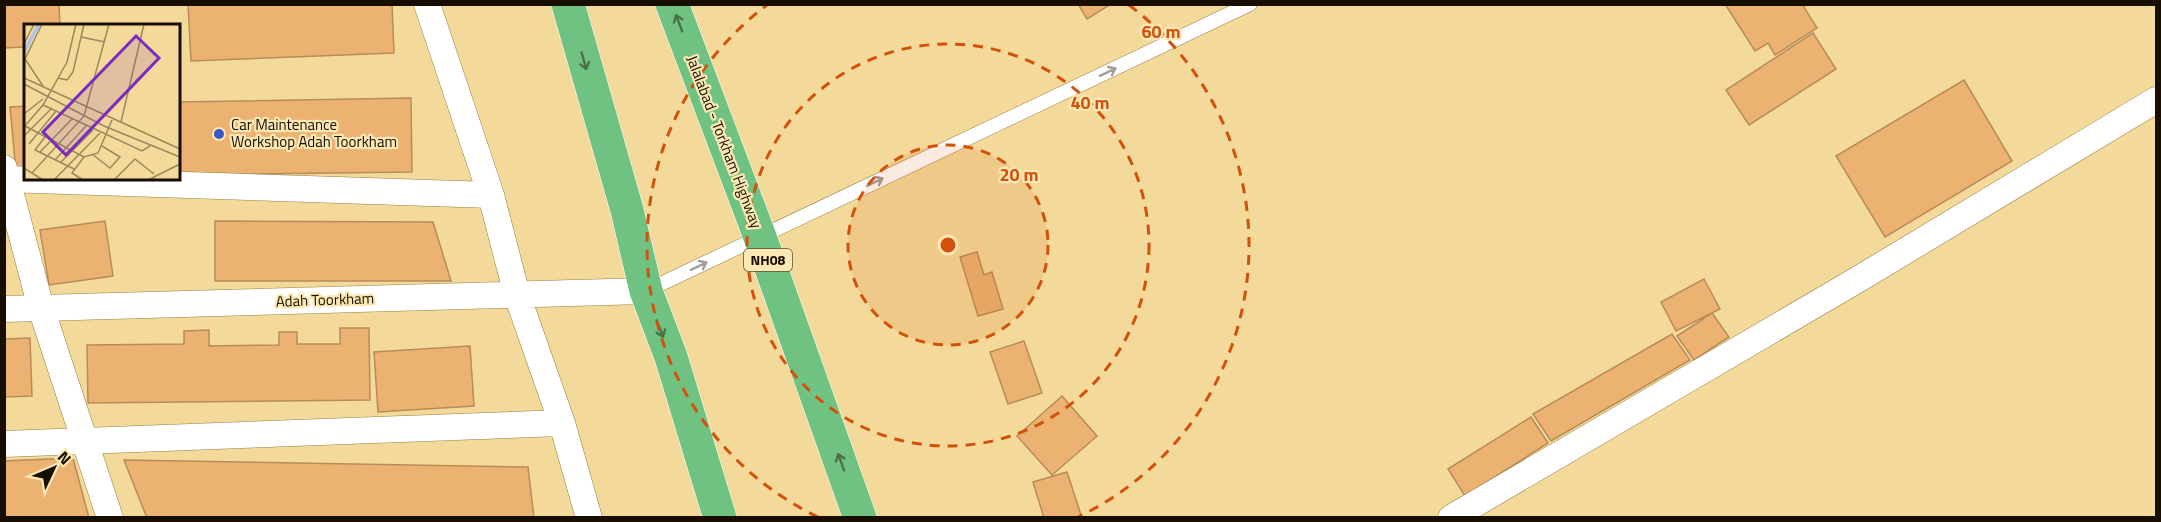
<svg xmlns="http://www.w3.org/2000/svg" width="2161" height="522" font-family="'Titillium Web',sans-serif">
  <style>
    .building { fill: #ebb272; stroke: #b88c5a; stroke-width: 1.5 }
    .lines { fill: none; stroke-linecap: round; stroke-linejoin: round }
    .service-casing { stroke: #977f42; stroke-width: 15 }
    .minor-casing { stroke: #977f42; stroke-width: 27 }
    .trunk-casing { stroke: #fff; stroke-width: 34 }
    .service { stroke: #fff; stroke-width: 14 }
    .minor { stroke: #fff; stroke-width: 26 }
    .trunk { stroke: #70c282; stroke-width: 33 }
    .oneway { stroke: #487148 }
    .oneway2 { stroke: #a29f99 }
    .ring { fill: none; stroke: #d3520b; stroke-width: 3; stroke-dasharray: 10 8 }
    .poi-dot { fill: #3955c7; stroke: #fce8b5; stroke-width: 2 }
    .labels { text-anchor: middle; stroke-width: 4.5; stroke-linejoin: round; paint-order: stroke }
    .shield { fill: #fce8b5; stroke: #5c4f36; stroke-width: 1.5 }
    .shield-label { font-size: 14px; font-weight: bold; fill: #170e00 }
    .poi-label { font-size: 15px; fill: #170e00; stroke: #fce8b5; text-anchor: start }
    .street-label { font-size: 15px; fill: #170e00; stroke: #fce8b5 }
    .inset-river { fill: none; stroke: #acc1fa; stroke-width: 3 }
    .inset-road { fill: none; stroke: #9b885c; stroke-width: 1.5 }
    .view { fill: #7b2cbf; fill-opacity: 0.15; stroke: #7b2cbf; stroke-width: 3 }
    .inset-edge { fill: none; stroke: #170e00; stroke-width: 3 }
    .centre { fill: #d3520b; stroke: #fce8b5; stroke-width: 3 }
    .ring-label { font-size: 18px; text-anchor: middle; font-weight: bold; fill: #d3520b; stroke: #fce8b5; stroke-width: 4.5; stroke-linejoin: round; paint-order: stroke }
  </style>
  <rect width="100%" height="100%" fill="#f3da9a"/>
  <path class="building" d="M4 4H59L60 26H26V47L4 48Z
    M188 4H392L394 53 191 61Z
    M1078 4H1111L1087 19Z
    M1725 4H1802L1817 28 1775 55 1768 43 1755 51Z
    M1813 33 1836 69 1749 125 1726 90Z
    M1964 80 2012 161 1885 237 1836 156Z
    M411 98 412 172 178 175V102Z
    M26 106V171L16 172 10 107Z
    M105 221 113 276 49 285 40 230Z
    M215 221 433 222 451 281H215Z
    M977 252 984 275 992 272 1003 309 978 316 960 257Z
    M1704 279 1720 309 1676 331 1661 302Z
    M1712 313 1729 337 1694 360 1677 336Z
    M340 328H369L370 400 88 403 87 345 184 344V331L209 330V346L279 345V332H297V344H340Z
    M1672 334 1690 360 1551 441 1533 414Z
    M30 338 32 396 4 397V339Z
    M1024 341 1042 393 1008 404 990 352Z
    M470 346 474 406 378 412 374 352Z
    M1062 396 1097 436 1052 475 1017 436Z
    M1531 417 1548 443 1465 496 1448 469Z
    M73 458 89 518H4V461Z
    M124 460 528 467 534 518H147Z
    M1067 472 1082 518H1044L1033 482Z"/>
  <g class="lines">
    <g class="service-casing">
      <path id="service" d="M646 291 1250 4"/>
    </g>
    <g class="minor-casing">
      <path id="minor" d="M427 4 491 195 517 295 562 423 589 518
        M4 168 41 308 110 518
        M4 179 491 195
        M4 309 646 291
        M4 444 562 423
        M1451 518 1862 277 2156 100"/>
    </g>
    <g class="trunk-casing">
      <path id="trunk" d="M568 4 627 210 646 291 671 357 720 518
        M672 4 760 237 860 518"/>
    </g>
    <use href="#service" class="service"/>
    <use href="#minor" class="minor"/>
    <use href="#trunk" class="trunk"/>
  </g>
  <defs><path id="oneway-shaft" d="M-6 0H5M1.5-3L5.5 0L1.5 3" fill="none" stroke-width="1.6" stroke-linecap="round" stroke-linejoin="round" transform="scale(1.5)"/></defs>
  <g class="oneway">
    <use href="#oneway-shaft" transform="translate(679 23) rotate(-111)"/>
    <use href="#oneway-shaft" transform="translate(584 61) rotate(74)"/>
    <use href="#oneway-shaft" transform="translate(660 329) rotate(69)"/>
    <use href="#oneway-shaft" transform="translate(841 462) rotate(-110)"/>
  </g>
  <g class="oneway2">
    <use href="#oneway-shaft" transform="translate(1108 72) rotate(-25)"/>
    <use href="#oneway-shaft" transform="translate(875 182) rotate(-25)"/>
    <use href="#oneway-shaft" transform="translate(699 266) rotate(-26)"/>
  </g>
  <circle cx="948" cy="245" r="100" fill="#d3520b" fill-opacity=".12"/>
  <g class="ring">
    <circle cx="948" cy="245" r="100"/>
    <circle cx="948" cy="245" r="201"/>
    <path d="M818 517A301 301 0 0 1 767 5M1129 5A301 301 0 0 1 1078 517"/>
  </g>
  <circle class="poi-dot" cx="219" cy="134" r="6"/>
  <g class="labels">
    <rect class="shield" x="744" y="249" width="48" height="22" rx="4.5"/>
    <g class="shield-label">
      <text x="768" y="265">NH08</text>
    </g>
    <g class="poi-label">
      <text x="231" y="130">Car Maintenance<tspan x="231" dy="17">Workshop Adah Toorkham</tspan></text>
    </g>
    <g class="street-label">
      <text transform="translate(724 142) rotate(69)" y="5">Jalalabad - Torkham Highway</text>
      <text transform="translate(325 300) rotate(-2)" y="5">Adah Toorkham</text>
    </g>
  </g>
  <g transform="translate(24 24)">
    <rect width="156" height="156" fill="#f3da9a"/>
    <path class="inset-river" d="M0 28 15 0"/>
    <path class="inset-road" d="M18 0 1 35 19 62M57 13 81 18M0 20 10 0M0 54 156 125M34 54 43 56 49 48 60 0M0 60 80 102 156 133M19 81 118 127 126 122M0 90 19 75M97 98 120 0M1 102 60 133 74 129 88 96M0 103 19 81 43 38 52 0M0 112 28 84M21 113 11 126 50 145M5 120 32 87M16 128 48 95M68 130 86 144 96 133 78 122M31 136 62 102M36 139 69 106M0 144 19 156M8 149 60 92 85 0M30 156 76 109M59 156 48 149 60 133M90 156 111 135 130 150M124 156 156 140"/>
    <path class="view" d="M112 12 135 34 42 131 19 108Z"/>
    <rect width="156" height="156" class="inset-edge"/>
  </g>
  <circle cx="948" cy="245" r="9" class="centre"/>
  <g class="ring-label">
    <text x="1161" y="38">60 m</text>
    <text x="1090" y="109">40 m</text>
    <text x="1019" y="181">20 m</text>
  </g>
  <rect width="2161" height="522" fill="none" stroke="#170e00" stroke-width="12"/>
  <g transform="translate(54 468) rotate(46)" stroke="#fce8b5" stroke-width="4.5" paint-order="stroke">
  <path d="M0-4.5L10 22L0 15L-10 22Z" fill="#170e00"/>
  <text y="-9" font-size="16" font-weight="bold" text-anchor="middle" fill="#170e00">N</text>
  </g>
</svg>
